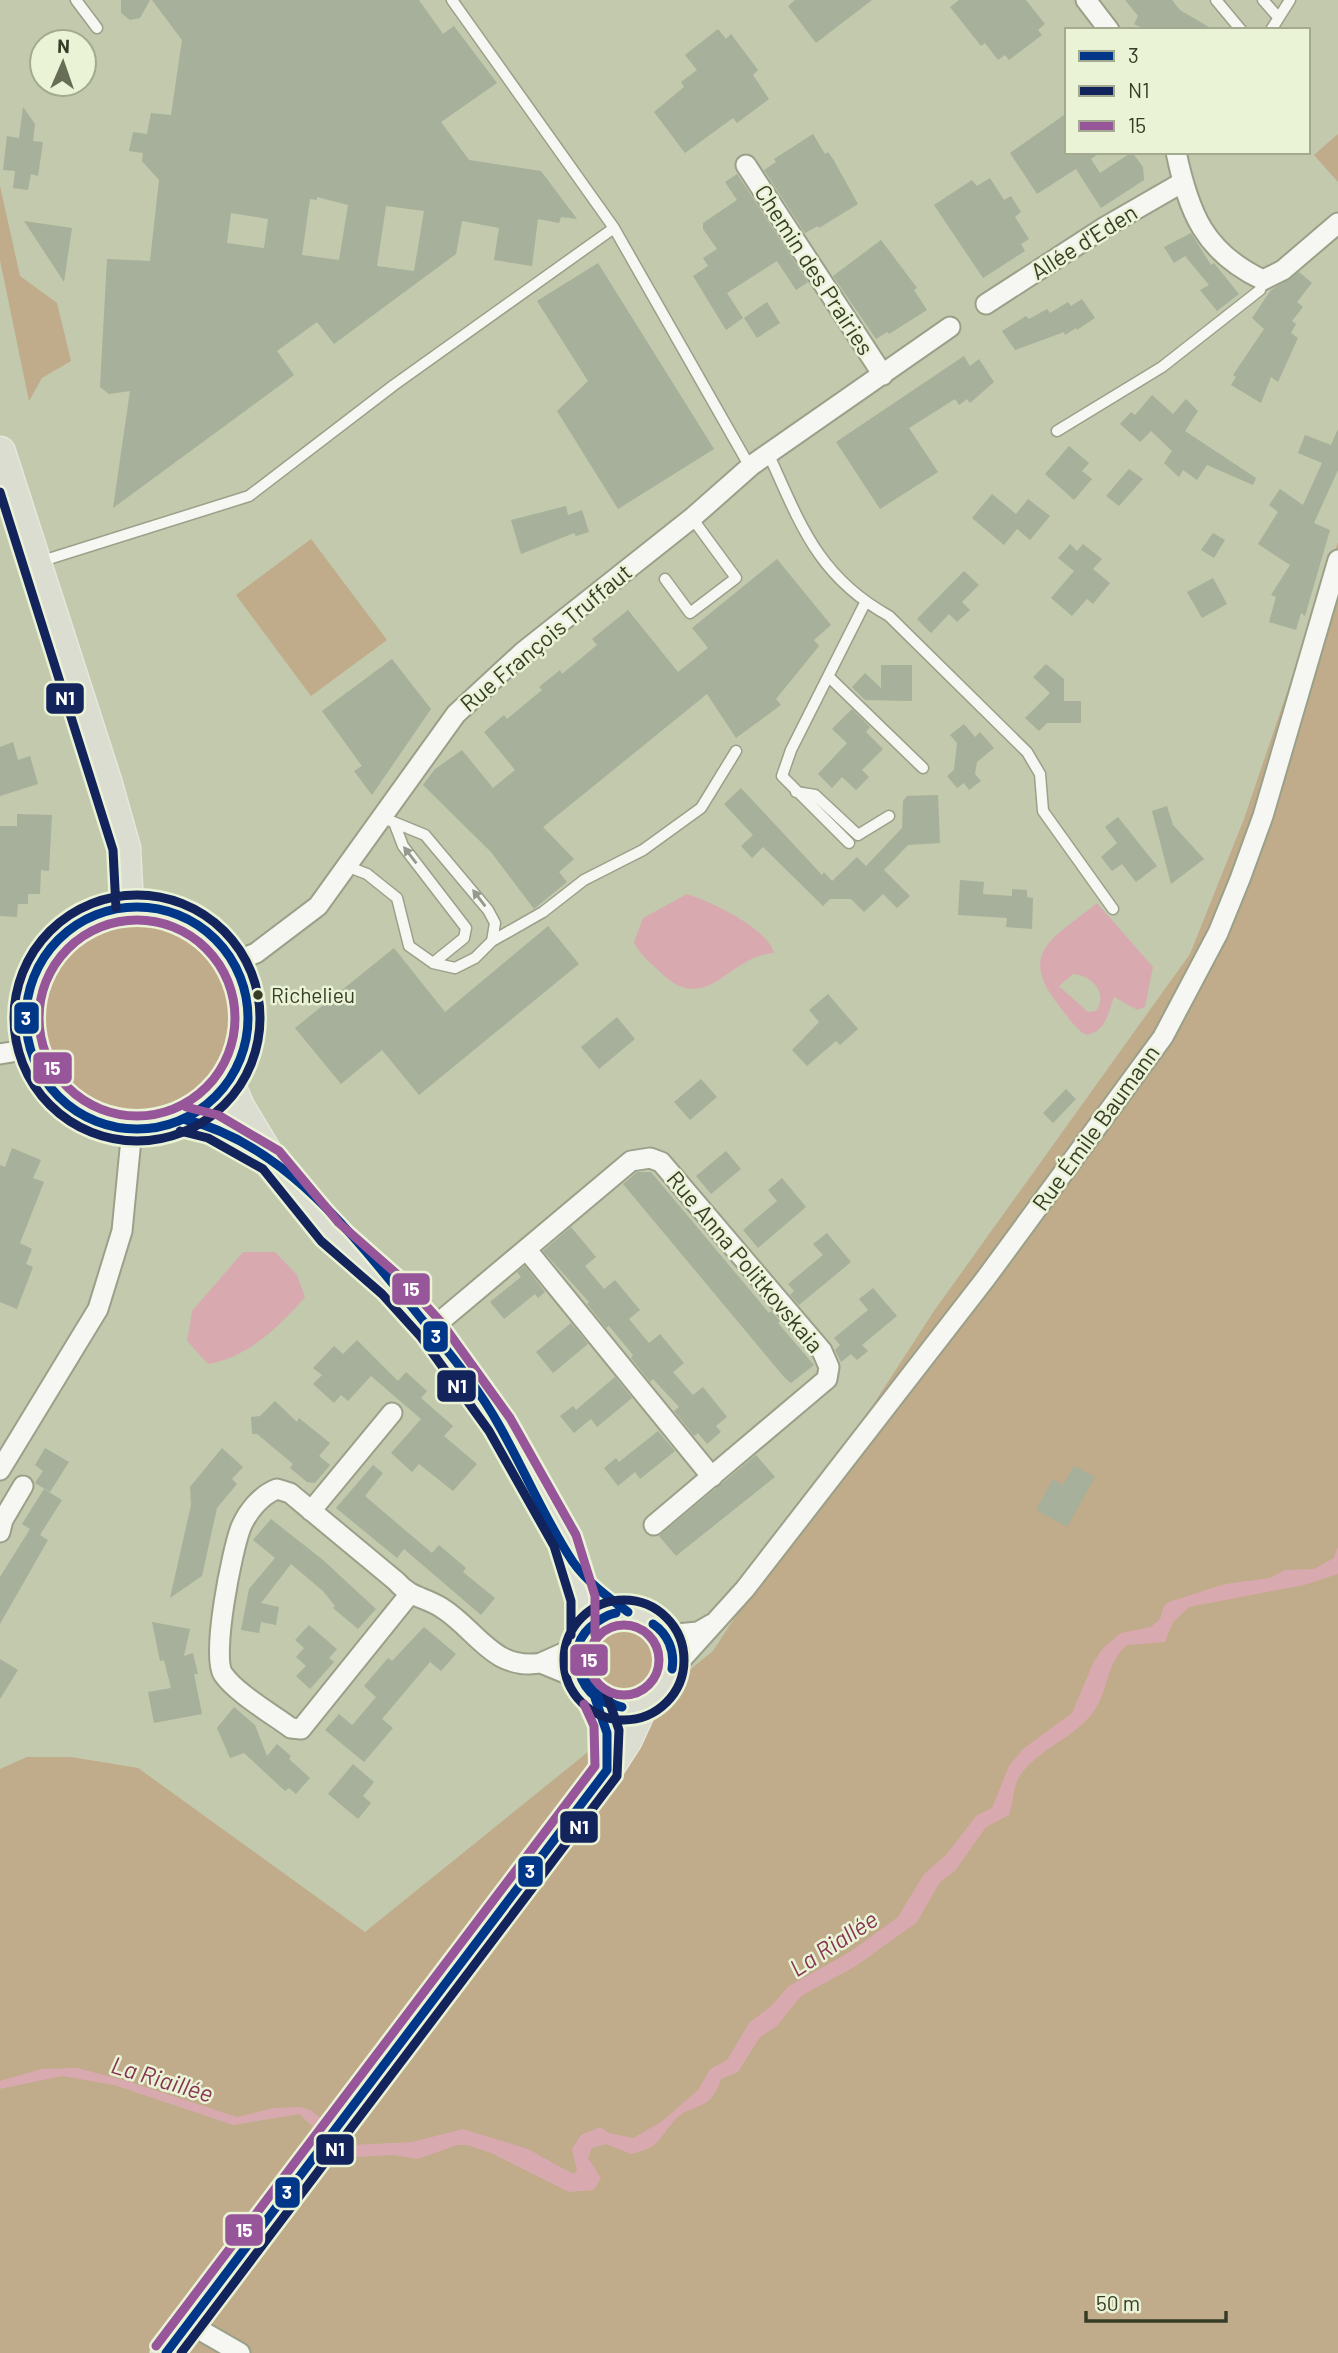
<svg xmlns="http://www.w3.org/2000/svg" width="1338" height="2353" font-family="Barlow,sans-serif">
  <style>
    .green { fill: #c0ab8a }
    .water { fill: #d8aab0; fill-rule: evenodd }
    .building { fill: #a6b09a; fill-rule: evenodd }
    .lines { fill: none; stroke-linecap: round; stroke-linejoin: round }
    .lane-casing { stroke: #9ba089; stroke-width: 13 }
    .street-casing { stroke: #9ba089; stroke-width: 23 }
    .primary-casing { stroke: #e4e7da; stroke-width: 33 }
    .lane { stroke: #f6f7f3; stroke-width: 10 }
    .street { stroke: #f6f7f3; stroke-width: 19 }
    .primary { stroke: #dbddd1; stroke-width: 30 }
    .bus-1-casing { stroke: #ebf3d7; stroke-width: 14 }
    .bus-2-casing { stroke: #ebf3d7; stroke-width: 14 }
    .bus-3-casing { stroke: #ebf3d7; stroke-width: 14 }
    .bus-1 { stroke: #003788; stroke-width: 9 }
    .bus-2 { stroke: #13235b; stroke-width: 9 }
    .bus-3 { stroke: #965699; stroke-width: 9 }
    .oneway { fill: #969a8c }
    .bus-dot { fill: #373c26; stroke: #ebf3d7; stroke-width: 2.5 }
    .labels { text-anchor: middle; stroke-width: 5; stroke-linejoin: round; paint-order: stroke }
    .bus-label { font-size: 21px; fill: #373c26; stroke: #ebf3d7; text-anchor: start }
    .street-label { font-size: 23px; fill: #373c26; stroke: #ebf3d7 }
    .water-label { font-size: 24px; font-style: italic; fill: #863553; stroke: #ebf3d7 }
    .line-badge { stroke: #ebf3d7; stroke-width: 2.5 }
    .badge-label { font-size: 19px; text-anchor: middle; font-weight: bold; fill: #fff }
  </style>
  <rect width="100%" height="100%" fill="#c2c9ac"/>
  <path class="green" d="M1338 134V182L1314 155Z
    M0 186 20 276 57 303 71 361 42 378 29 401 0 260Z
    M311 539 387 640 311 696 236 595Z
    M1338 542V2353H0V1769L27 1757H71L138 1768 365 1932 713 1651 934 1311 1190 954 1244 819Z
    M40 1020a97 97 0 1 1 194 0a97 97 0 1 1-194 0Z
    M589 1658a37 37 0 1 1 74 0a37 37 0 1 1-74 0Z"/>
  <path class="water" d="M687 894C712 902 767 928 774 953 727 956 707 1019 659 971 650 962 638 953 634 942L643 918Z
    M1097 903 1153 967 1145 1007 1137 1010 1114 997C1108 1013 1106 1032 1086 1035 1074 1028 1066 1014 1057 1003 1016 950 1058 936 1097 903ZM1073 974C1091 975 1109 993 1096 1011L1088 1012 1059 986Z
    M243 1252H275L297 1275 305 1297C278 1328 248 1357 208 1364L187 1341 192 1311Z
    M1338 1546V1574L1304 1585 1189 1607 1173 1622 1165 1642 1127 1645C1106 1663 1109 1689 1094 1711 1075 1738 1041 1747 1021 1774 1012 1786 1014 1802 1009 1815L986 1827 955 1871 940 1882 917 1922 856 1966 801 1996 777 2026 760 2037 738 2072 721 2079C710 2115 691 2101 674 2121 658 2139 660 2148 631 2154L606 2144 592 2148 588 2158 601 2178 594 2190 569 2192 491 2153 467 2145H457L418 2159 392 2155 354 2157 338 2149 299 2114 233 2125 114 2085 62 2076 0 2089V2081L42 2069 77 2068 127 2081 237 2117 274 2108 301 2107 312 2111 352 2145 412 2142 463 2129 528 2149 573 2174 577 2171 572 2149 581 2135 600 2127 609 2133 633 2138 661 2122 698 2090 710 2069 727 2060 749 2023 770 2007 789 1986 850 1952 898 1917 924 1874 946 1855 976 1816 992 1808 1009 1766 1023 1749 1072 1713 1094 1661 1104 1647 1121 1633 1151 1627 1160 1619 1164 1606 1169 1602 1225 1584 1270 1578 1285 1570 1314 1569 1334 1558Z"/>
  <path class="building" d="M121 0H150L140 18 130 20 121 13Z
    M152 0H419L443 34 454 26 497 83 441 122 469 160 541 171 577 219 561 217 559 223 538 219 532 266 494 260 499 228 462 221 456 254 334 344 317 322 277 351 294 375 113 508 130 391 109 394 100 387 107 259 150 261 159 180 142 161 143 153 129 151 133 132 147 134 151 113 171 115 182 40ZM317 197 348 205 339 260 302 255 310 199 317 200ZM386 206 424 211 414 271 377 266ZM231 213 268 219 264 248 227 243Z
    M795 0H872L816 43 788 6Z
    M959 0H1026L1045 24 1038 30 1042 35 1009 60 1005 55 998 60 985 43 981 46 950 7Z
    M1125 0H1172L1180 10 1214 30H1147L1134 24 1138 16Z
    M718 29 726 39 731 34 758 70 753 75 769 99 737 123 733 118 685 153 654 112 684 87 681 82 697 70 685 55Z
    M23 107 35 124 33 141 43 142 38 176 31 174 28 190 13 188 15 171 3 170 7 136 19 138Z
    M1067 113V152H1101L1091 159 1100 173 1132 152 1143 167 1144 180 1101 208 1076 169 1037 194 1010 153Z
    M813 134 825 154 828 152 833 159 858 204 819 228 818 226 805 233 764 170 776 162 774 159Z
    M737 174 808 282 796 290 777 261 727 293 743 318 726 330 693 276 708 266 703 258 717 249 703 229V223L737 200 725 182Z
    M990 178 1004 200 1011 196 1021 212 1015 217 1029 239 1021 244 1025 251 983 278 934 205 972 180 977 186Z
    M24 221 72 228 64 282Z
    M1191 233 1211 265 1214 263 1239 294 1217 311 1200 290 1209 285 1185 256 1174 263 1164 247Z
    M881 240 917 288 914 290 927 310 889 334 887 332 876 339 833 276Z
    M598 263 714 449 618 509 557 411 588 381 537 301Z
    M1299 272 1312 283 1297 302 1303 307 1292 321 1296 324 1291 333 1298 338 1278 382 1271 377 1261 403 1231 385 1236 377 1233 375 1264 329 1252 318 1271 290Z
    M1082 299 1095 318 1077 330 1076 328 1065 335 1064 332 1015 350 1002 331 1026 316 1029 319 1047 309 1050 313 1068 302 1071 306Z
    M767 302 780 323 757 338 744 318Z
    M964 356 970 366 979 359 994 382 970 403 967 399 959 405 955 399 909 428 938 472 880 509 836 442Z
    M1152 395 1173 414 1186 399 1198 411 1185 431 1256 478 1253 485 1207 465 1197 480 1183 470 1179 477 1164 463 1172 451 1151 431 1140 442 1120 424 1131 412 1135 415Z
    M1338 429V470L1314 523 1330 530 1305 616 1301 613 1296 630 1269 622 1276 597 1271 595 1290 565 1258 544 1278 512 1269 505 1280 489 1303 505 1322 463 1298 453 1305 435 1331 445Z
    M1069 446 1089 463 1082 471 1092 479 1074 500 1045 474Z
    M1129 469 1143 479 1119 506 1106 496Z
    M992 494 1016 514 1028 499 1050 516 1030 540 1017 529 1004 545 972 518Z
    M566 506 568 515 582 510 589 532 576 536 574 533 521 554 511 520Z
    M1213 533 1225 540 1214 558 1201 550Z
    M1070 544 1077 551 1083 544 1102 559 1093 569 1110 583 1093 604 1087 599 1072 616 1051 598 1074 571 1058 558Z
    M777 559 831 625 814 640 819 646 776 699 781 705 736 738 707 694 543 827 574 859 559 872 567 882 534 909 491 852 423 785 435 769 462 750 493 788 515 770 484 732 504 715 507 719 542 690 539 687 560 670 562 674 597 645 592 639 628 610 678 672 708 648 692 628Z
    M964 571 979 585 962 602 970 610 957 622 949 614 931 633 917 619Z
    M1213 578 1227 604 1202 618 1187 592Z
    M392 659 431 709 372 795 354 771 362 766 322 711Z
    M1046 664 1064 679V701H1081V723H1047L1039 731 1025 718 1050 693 1033 677Z
    M881 665H912V701L865 700 852 687 865 673 881 688Z
    M852 709 870 727 866 732 883 749 862 770 869 777 856 790 842 777 832 788 818 774 847 743 832 729Z
    M964 724 975 737 980 732 994 748 977 762 975 774 981 781 969 790 964 783 957 788 947 776 954 770 957 743 950 735Z
    M13 742 18 760 30 756 38 784 0 796V747Z
    M741 788 822 875 824 872 832 881 857 857 866 866 902 828 903 801 907 796 938 795 940 843 908 845 884 870 910 896 897 908 883 894 864 912 851 899H830L823 906 763 847 752 858 741 846 753 835 724 804Z
    M1167 806 1173 825 1204 859 1171 884 1152 811Z
    M17 814 52 815 49 871 41 870 40 894H28V904H18L17 917 0 916V826H17Z
    M1118 817 1157 866 1136 882 1122 864 1112 871 1101 857 1117 843 1105 827Z
    M960 880 984 882 983 894 1012 896V889L1027 890V897L1033 898 1032 929 1006 927 1007 918 958 915Z
    M548 926 579 964 419 1095 382 1050 341 1084 295 1028 394 948 445 1012Z
    M828 994 858 1029 840 1045 836 1041 807 1066 792 1050 819 1022 809 1010Z
    M617 1017 635 1039 599 1069 581 1047Z
    M701 1079 717 1097 690 1120 674 1102Z
    M1066 1089 1076 1099 1053 1123 1043 1113Z
    M12 1148 41 1160 33 1178 44 1182 20 1243 32 1249 26 1264 33 1267 17 1309 0 1302V1165L5 1167Z
    M726 1151 741 1169 711 1194 696 1176Z
    M637 1172H651L769 1313 771 1311 780 1321 778 1323 814 1365 791 1383 784 1377 623 1184Z
    M782 1178 806 1207 758 1248 743 1230 777 1201 768 1190Z
    M571 1227 596 1257 585 1266 604 1289 615 1280 640 1310 629 1319 649 1343 660 1334 684 1363 673 1372 693 1395 703 1387 727 1417 716 1426 721 1432 707 1444 698 1433 694 1436 674 1411 679 1407 653 1379 650 1382 631 1358 633 1355 609 1326 606 1328 587 1304 589 1302 543 1251Z
    M827 1233 851 1262 799 1305 790 1295 794 1291 788 1284 823 1255 813 1244Z
    M525 1266 545 1292 538 1298 535 1294 504 1319 490 1302 521 1277 517 1272Z
    M873 1288 897 1316 862 1345 868 1351 857 1360 851 1354 841 1362 835 1350 840 1345 834 1338 868 1310 859 1299Z
    M571 1323 588 1344 553 1373 536 1352Z
    M357 1340 398 1381 406 1372 427 1391 421 1398 453 1426 444 1436 477 1464 453 1491 419 1464 412 1472 391 1453 421 1419 371 1376 348 1401 341 1395 334 1403 313 1384 322 1375 313 1368 334 1346 343 1354Z
    M615 1377 632 1398 597 1427 591 1419 574 1433 560 1416 573 1406 576 1410Z
    M275 1401 297 1422 299 1418 330 1443 319 1456 330 1465 315 1483 307 1482 290 1468 293 1464 257 1434H252L251 1417 260 1416Z
    M658 1431 675 1451 640 1479 635 1472 618 1486 604 1468 616 1458 619 1462Z
    M45 1448 69 1462 50 1492 35 1483 43 1471 35 1465Z
    M222 1448 243 1467 232 1479 237 1484 217 1508 202 1576 170 1598 191 1505 190 1487Z
    M756 1455 775 1477 676 1556 659 1536Z
    M373 1465 383 1473 365 1496 432 1553 439 1545 466 1568 463 1572 495 1598 481 1615 404 1549 397 1558 336 1508Z
    M1074 1466 1095 1477 1067 1527 1036 1510 1053 1479 1063 1485Z
    M44 1489 62 1500 40 1535 48 1540 0 1624V1577L30 1529 22 1524Z
    M271 1519 323 1560 376 1609 358 1629 333 1608 335 1606 323 1591 291 1564 261 1603 279 1607 276 1625 261 1622 259 1633 241 1630 249 1589 275 1558 253 1540Z
    M152 1622 190 1629 184 1656 193 1653 198 1674H194L202 1714 154 1723 148 1692 171 1688 164 1660 160 1661Z
    M309 1625 337 1649 329 1658 334 1662 310 1689 296 1676 306 1666 296 1657 304 1648 295 1640Z
    M424 1627 456 1654 441 1671 430 1662 382 1719 393 1728 364 1762 325 1730 339 1714 352 1725 354 1723 376 1697 364 1686 388 1658 392 1661Z
    M0 1659 18 1670 0 1699Z
    M234 1707 255 1725 267 1756 277 1744 291 1756 289 1759 310 1778 296 1794 289 1788 285 1791 244 1753 230 1758 217 1728Z
    M353 1764 374 1782 363 1796 371 1803 358 1819 328 1794Z"/>
  <g class="lines">
    <g class="lane-casing">
      <path id="lane" d="M76 0 97 28
        M452 0 614 228
        M1216 0 1241 30
        M1263 0 1278 17
        M1271 30 1290 0
        M1057 431 1162 367 1260 290 1263 280
        M768 453C800 523 817 576 889 616L1027 752 1040 774 1043 811 1113 909
        M39 562 249 496 394 385 614 228 750 467
        M665 579 690 613 736 578 692 518
        M829 677 923 768
        M796 792 815 795 858 835 889 816
        M395 825 403 846 466 928 464 938 433 963
        M849 843 782 776 791 750 865 603
        M346 866 367 874 397 898 409 946 433 963 455 968 475 958 492 941 495 923 488 910 425 835 381 817
        M492 941 543 912 584 880 643 850 701 808 736 751"/>
    </g>
    <g class="street-casing">
      <path id="street" d="M1086 0 1109 30
        M1176 152C1189 213 1204 252 1263 280L1283 270 1338 223
        M746 165 883 375
        M986 304 1105 227 1183 182
        M233 962 256 953 318 906 456 714 523 652 692 518 752 465 950 327
        M0 1054 30 1049
        M527 1250 712 1477
        M431 1329 631 1161 650 1158 661 1162 822 1351 829 1367 827 1379 654 1525
        M0 1470 98 1309 122 1231 132 1129
        M311 1511 392 1413
        M0 1532 3 1520 23 1486
        M409 1595 301 1729 291 1728C272 1714 236 1693 223 1674 211 1656 232 1550 241 1527 248 1511 261 1495 277 1489L290 1493 396 1581C412 1599 423 1596 442 1608 477 1630 493 1671 541 1663
        M666 1635 698 1632 712 1624
        M579 1646 541 1663 580 1679
        M671 1671 745 1589 986 1278 1163 1037 1218 933 1240 879 1263 816 1338 560
        M188 2323 240 2353"/>
    </g>
    <g class="primary-casing">
      <path id="primary" d="M0 452 106 781 125 848 128 907
        M26 1018a111 111 0 1 1 222 0a111 111 0 1 1-222 0Z
        M228 1081 239 1107 271 1160 330 1232 391 1285 431 1329 499 1424 574 1563 583 1599V1635
        M183 1119 213 1126 265 1156
        M576 1660a48 48 0 1 1 96 0a48 48 0 1 1-96 0Z
        M166 2353 607 1770 627 1739 643 1704"/>
    </g>
    <use href="#lane" class="lane"/>
    <use href="#street" class="street"/>
    <use href="#primary" class="primary"/>
    <g class="bus-1-casing">
      <path id="bus-1" d="M26 1018a111 111 0 1 1 222 0a111 111 0 1 1-222 0Z
        M183 1119C282 1142 350 1232 412 1307 443 1346 476 1383 500 1427 525 1471 545 1520 573 1562 587 1582 609 1598 628 1612
        M616 1613C608 1614 603 1618 597 1622 556 1649 585 1697 622 1707
        M653 1624C668 1634 675 1651 672 1669
        M577 1661C580 1687 596 1704 622 1707
        M166 2353 607 1770V1733L595 1698"/>
    </g>
    <g class="bus-2-casing">
      <path id="bus-2" d="M0 492 113 850 116 908
        M14 1018a123 123 0 1 1 246 0a123 123 0 1 1-246 0Z
        M180 1131 208 1138 263 1169 321 1241 382 1294 421 1337 489 1431 554 1546 571 1601V1635
        M564 1660a60 60 0 1 1 120 0a60 60 0 1 1-120 0Z
        M181 2353 617 1776 619 1730 606 1692"/>
    </g>
    <g class="bus-3-casing">
      <path id="bus-3" d="M39 1018a98 98 0 1 1 196 0a98 98 0 1 1-196 0Z
        M186 1107 218 1115 279 1151 339 1223 399 1276 441 1322 510 1418 576 1535 595 1596V1635
        M589 1660a35 35 0 1 1 70 0a35 35 0 1 1-70 0Z
        M156 2346 595 1766 594 1726 584 1704"/>
    </g>
    <use href="#bus-1" class="bus-1"/>
    <use href="#bus-2" class="bus-2"/>
    <use href="#bus-3" class="bus-3"/>
  </g>
  <defs><path id="oneway-solid" d="M-6-.8H1V-3.2L6.5 0L1 3.2V.8H-6Z" transform="scale(1.75)"/></defs>
  <g class="oneway">
    <use href="#oneway-solid" transform="translate(410 855) rotate(-128)"/>
    <use href="#oneway-solid" transform="translate(479 898) rotate(-127)"/>
  </g>
  <circle class="bus-dot" cx="258" cy="995" r="6"/>
  <g class="labels">
    <g class="bus-label">
      <text x="271" y="1003">Richelieu</text>
    </g>
    <g class="street-label">
      <text transform="translate(1084 242) rotate(-32)" y="8">Allée d'Eden</text>
      <text transform="translate(814 270) rotate(57)" y="8">Chemin des Prairies</text>
      <text transform="translate(546 638) rotate(-40)" y="8">Rue François Truffaut</text>
      <text transform="translate(1096 1128) rotate(-54)" y="8">Rue Émile Baumann</text>
      <text transform="translate(745 1262) rotate(50)" y="8">Rue Anna Politkovskaia</text>
    </g>
    <g class="water-label">
      <text transform="translate(834 1944) rotate(-33)" y="8">La Riallée</text>
      <text transform="translate(162 2080) rotate(17)" y="8">La Riaillée</text>
    </g>
  </g>
  <g class="line-badge">
    <rect x="45" y="682" width="40" height="33" rx="7" fill="#13235b"/>
    <rect x="13" y="1001" width="27" height="34" rx="7" fill="#003788"/>
    <rect x="32" y="1051" width="41" height="34" rx="7" fill="#965699"/>
    <rect x="391" y="1272" width="40" height="34" rx="7" fill="#965699"/>
    <rect x="422" y="1320" width="27" height="33" rx="7" fill="#003788"/>
    <rect x="436" y="1369" width="41" height="34" rx="7" fill="#13235b"/>
    <rect x="569" y="1643" width="40" height="34" rx="7" fill="#965699"/>
    <rect x="559" y="1810" width="40" height="34" rx="7" fill="#13235b"/>
    <rect x="517" y="1855" width="27" height="33" rx="7" fill="#003788"/>
    <rect x="315" y="2133" width="40" height="33" rx="7" fill="#13235b"/>
    <rect x="274" y="2176" width="27" height="33" rx="7" fill="#003788"/>
    <rect x="224" y="2213" width="40" height="34" rx="7" fill="#965699"/>
  </g>
  <g class="badge-label">
    <text x="65" y="705">N1</text>
    <text x="26" y="1025">3</text>
    <text x="52" y="1075">15</text>
    <text x="411" y="1296">15</text>
    <text x="436" y="1343">3</text>
    <text x="457" y="1393">N1</text>
    <text x="589" y="1667">15</text>
    <text x="579" y="1834">N1</text>
    <text x="530" y="1878">3</text>
    <text x="335" y="2156">N1</text>
    <text x="287" y="2199">3</text>
    <text x="244" y="2237">15</text>
  </g>
  <rect x="1065" y="28" width="245" height="126" fill="#ebf3d7" stroke="#a3aa90" stroke-width="2"/>
  <rect x="1079" y="51" width="35" height="10" fill="#003788" stroke="#a3aa90" stroke-width="2"/>
  <text x="1128" y="63" font-size="21" fill="#373c26">3</text>
  <rect x="1079" y="86" width="35" height="10" fill="#13235b" stroke="#a3aa90" stroke-width="2"/>
  <text x="1128" y="98" font-size="21" fill="#373c26">N1</text>
  <rect x="1079" y="121" width="35" height="10" fill="#965699" stroke="#a3aa90" stroke-width="2"/>
  <text x="1128" y="133" font-size="21" fill="#373c26">15</text>
  <g transform="translate(63 63) rotate(2)"><circle r="33" fill="#ebf3d7" stroke="#a3aa90" stroke-width="2"/>
  <path d="M0-5L12 26L0 18L-12 26Z" fill="#686d55"/>
  <text y="-10" font-size="19" font-weight="bold" text-anchor="middle" fill="#373c26">N</text>
  </g>
  <path d="M1086 2311v10h140v-10" fill="none" stroke="#373c26" stroke-width="3.5"/>
  <text x="1096" y="2311" font-size="21" fill="#373c26" stroke="#ebf3d7" stroke-width="5" paint-order="stroke">50 m</text>
</svg>
